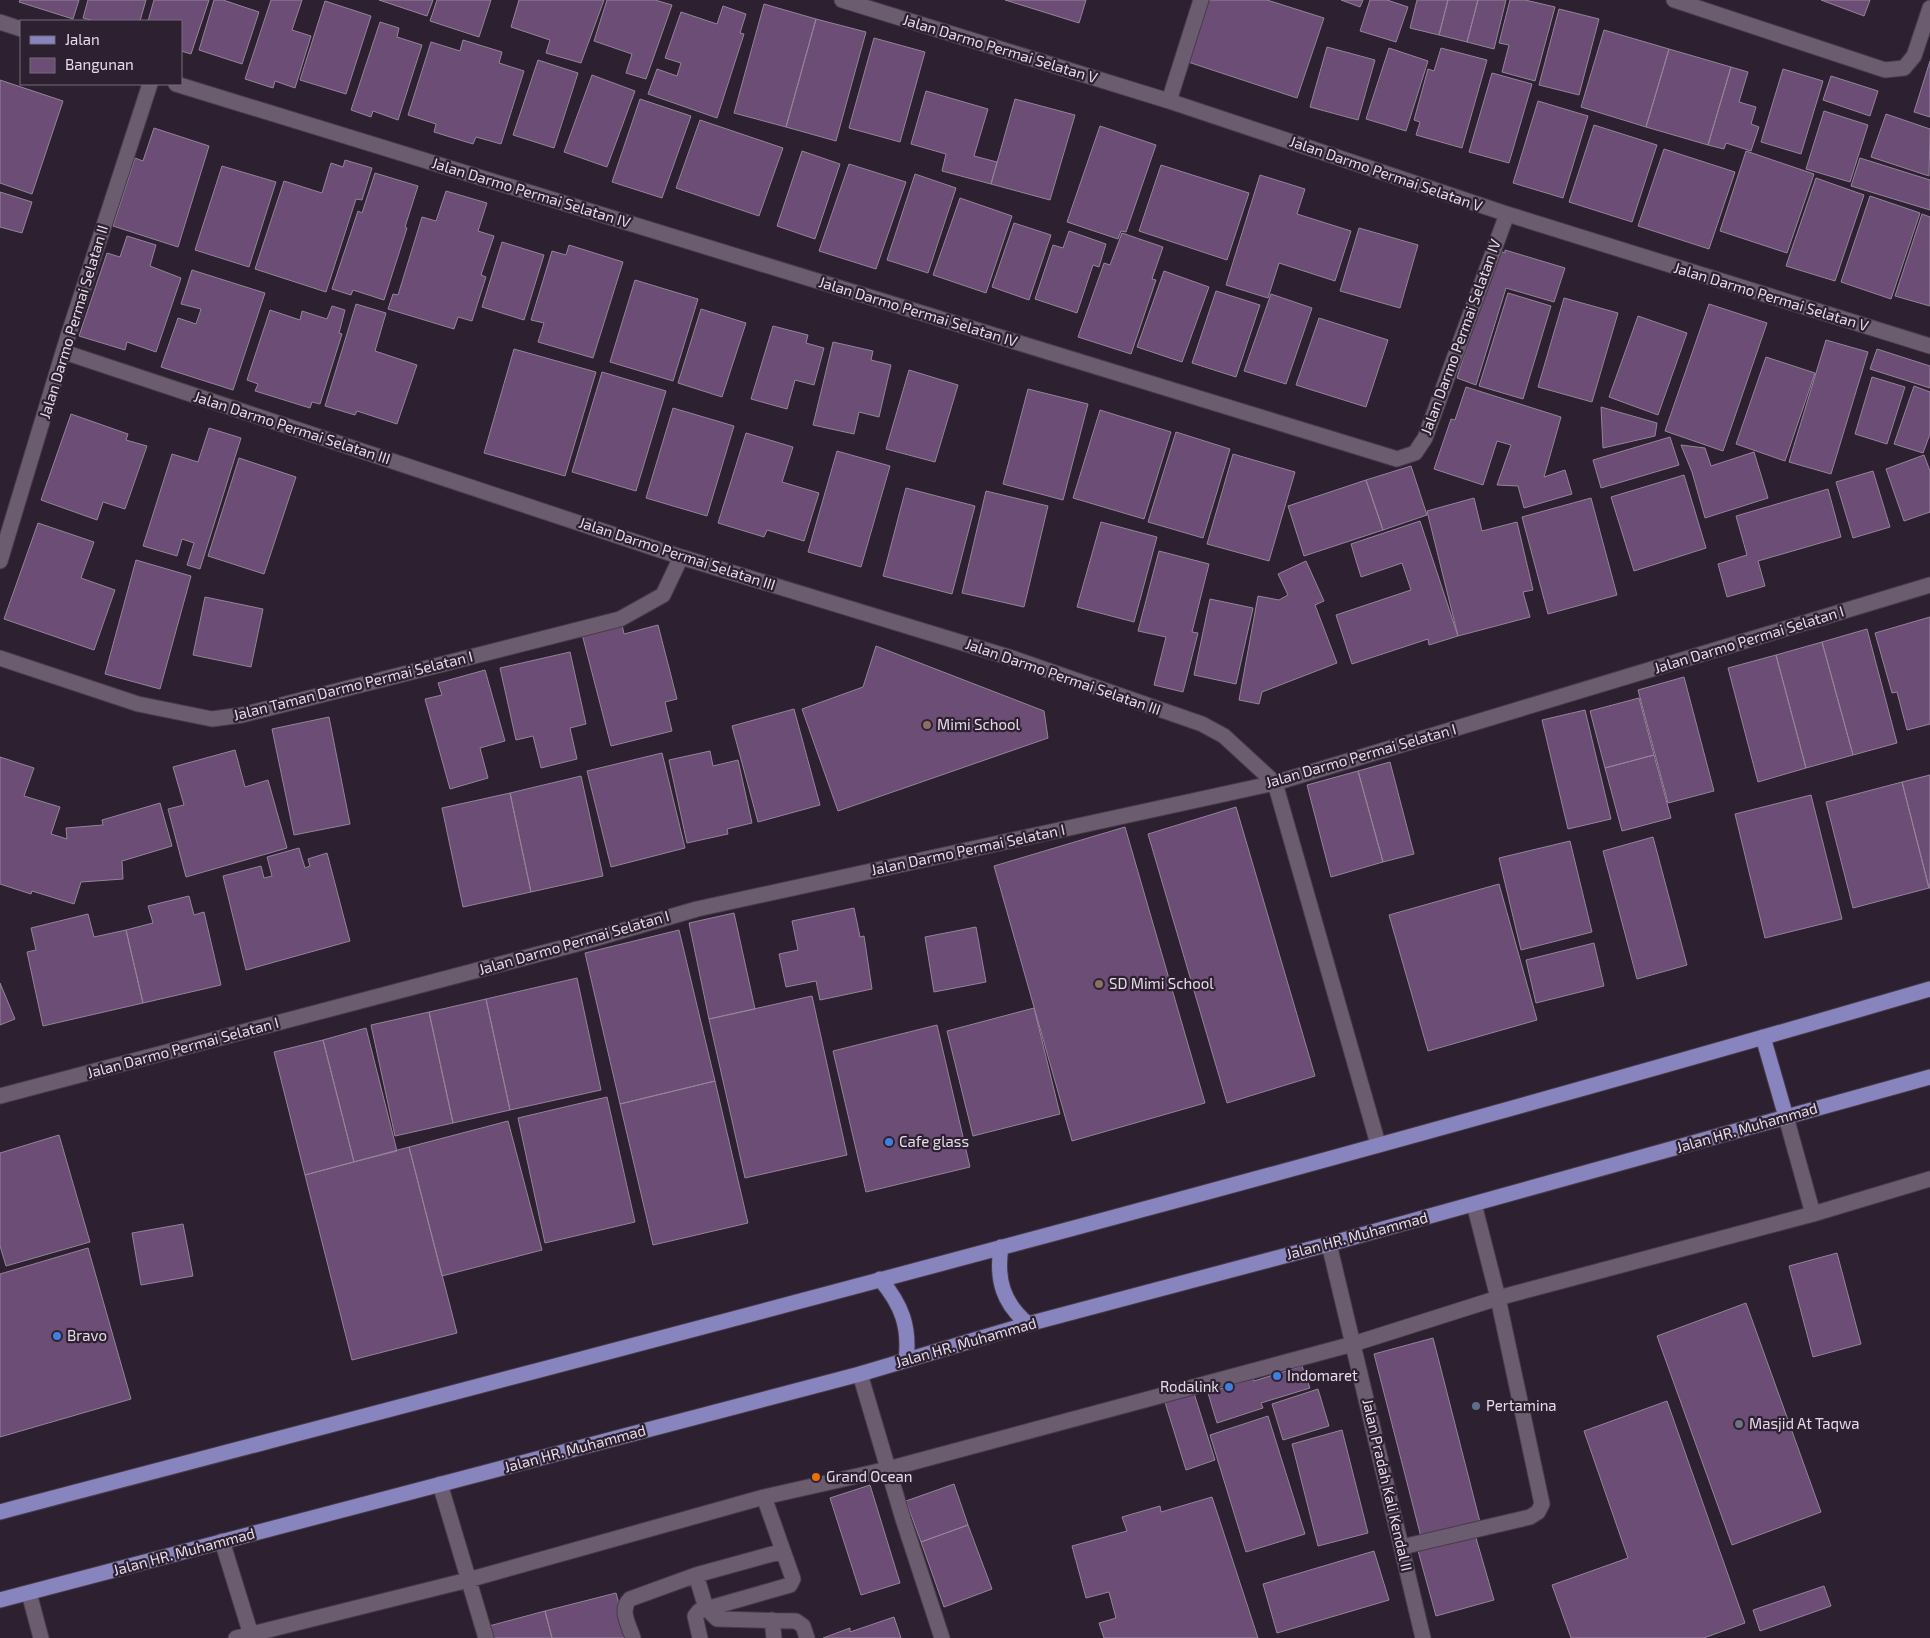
<svg xmlns="http://www.w3.org/2000/svg" width="1930" height="1638" font-family="'Exo 2',sans-serif">
  <style>
    .building { fill: #6c4d75; stroke: #938498 }
    .lines { fill: none; stroke-linecap: round; stroke-linejoin: round }
    .minor-casing { stroke: #473c4a; stroke-width: 17 }
    .major-casing { stroke: #473c4a; stroke-width: 17 }
    .minor { stroke: #6b5d6f; stroke-width: 15 }
    .major { stroke: #8885be; stroke-width: 15 }
    .education-dot { fill: #8d6e63; stroke: #2d2131; stroke-width: 2 }
    .shop-dot { fill: #3f7fe0; stroke: #2d2131; stroke-width: 2 }
    .service-dot { fill: #5c6f8a; stroke: #2d2131; stroke-width: 2 }
    .worship-dot { fill: #6b7280; stroke: #2d2131; stroke-width: 2 }
    .food-dot { fill: #e8710a; stroke: #2d2131; stroke-width: 2 }
    .labels { text-anchor: middle; stroke-width: 4.5; stroke-linejoin: round; paint-order: stroke }
    .street-label { font-size: 15px; fill: #e5dce7; stroke: #2d2131 }
    .poi-label { font-size: 15px; fill: #e5dce7; stroke: #2d2131; text-anchor: start }
  </style>
  <rect width="100%" height="100%" fill="#2d2131"/>
  <path class="building" d="M20 0H79L73 19 19 2Z
    M88 0H146L140 21H94L83 18Z
    M154 0H209L191 54 181 51V21H148Z
    M214 0H223L259 12 242 64 199 50Z
    M271 0H302L292 30 311 36 295 88 275 81 273 88 245 79Z
    M379 0H433L427 16Z
    M437 0H491L479 37 430 21Z
    M519 0H604L581 63 546 53 550 40 511 27Z
    M607 0H655L672 5 646 79 626 73 632 54 594 41Z
    M1005 0H1086L1079 23Z
    M1202 0H1267L1324 18 1297 98 1182 60Z
    M1341 0H1363L1360 7Z
    M1370 0H1387L1408 7 1396 42 1360 31Z
    M1417 0H1448L1439 35 1410 28Z
    M1448 0H1478L1467 42 1439 35Z
    M1478 0H1506L1494 49 1467 42Z
    M1510 0H1525L1555 7 1535 81 1502 72 1509 45 1499 43Z
    M1821 0H1870L1864 16Z
    M325 1 371 16 346 94 300 80Z
    M764 4 816 19 786 127 734 113Z
    M723 6 746 14 740 33 744 34 717 118 648 94 657 69 677 76 681 63 665 58 681 12 717 24Z
    M1559 9 1599 19 1579 95 1539 85Z
    M816 19 866 32 836 141 786 127Z
    M380 22 399 28 397 37 422 45 398 120 373 111 371 117 351 110Z
    M1604 30 1669 49 1646 127 1581 107Z
    M874 38 925 52 900 142 849 128Z
    M463 40 502 52 499 63 524 71 501 144 476 137 473 144 434 132 436 124 408 115 431 42 460 51Z
    M1327 47 1375 60 1358 120 1310 107Z
    M1389 48 1428 61 1406 131 1366 119Z
    M1441 48 1487 60 1462 148 1416 135 1420 122 1414 120 1428 69 1434 71Z
    M1669 49 1731 67 1708 145 1646 127Z
    M538 60 578 73 554 148 513 135Z
    M1930 61V117L1914 112Z
    M1731 67 1748 72 1739 102 1756 107 1751 124 1759 127 1751 151 1726 143 1724 149 1708 145Z
    M1783 69 1823 81 1801 154 1761 142Z
    M1492 73 1532 84 1509 163 1469 152Z
    M592 75 635 91 607 167 564 152Z
    M1831 76 1878 91 1870 116 1823 100Z
    M0 80 63 101 32 194 0 183Z
    M926 91 988 109 974 156 997 162 991 184 942 171 946 154 911 144Z
    M640 99 691 116 662 198 612 182Z
    M1015 99 1075 115 1050 200 991 184Z
    M1538 101 1588 116 1563 198 1513 183Z
    M1824 111 1868 125 1850 182 1806 169Z
    M1886 114 1930 129 1929 176 1871 157Z
    M700 120 783 148 759 216 676 188Z
    M1594 125 1657 145 1632 222 1569 202Z
    M1100 126 1156 145 1126 232 1121 231 1118 239 1067 222Z
    M154 128 209 146 178 247 113 226 135 158 143 161Z
    M1664 149 1735 172 1709 249 1638 226Z
    M802 151 840 164 815 239 777 226Z
    M1746 151 1814 174 1787 253 1720 231Z
    M1860 158 1930 180V210L1851 186Z
    M345 160 372 168 362 200 356 199 326 292 255 269 284 181 322 193 331 163 343 167Z
    M849 164 906 182 876 269 819 251Z
    M1161 165 1249 193 1227 260 1139 231Z
    M222 166 276 182 249 267 195 250Z
    M375 173 418 186 405 227 407 228 384 300 353 290 351 295 332 289 358 211 362 213Z
    M915 174 956 188 928 273 887 260Z
    M1260 175 1305 189 1297 214 1351 231 1335 281 1279 263 1268 298 1226 285Z
    M1816 178 1864 195 1835 281 1786 266Z
    M446 191 487 203 478 231 494 236 481 275 486 277 472 321 458 317 454 329 388 309 393 294 398 295 422 217 436 221Z
    M0 192 32 202 22 233 0 227Z
    M1870 196 1920 213 1891 299 1841 282Z
    M960 198 1012 216 986 293 933 275Z
    M1922 214 1930 217V306L1895 296Z
    M1014 223 1051 235 1029 300 992 287Z
    M1359 228 1418 245 1400 308 1340 291Z
    M1069 231 1106 244 1099 267 1093 265 1077 313 1035 299 1053 245 1063 248Z
    M1122 233 1163 247 1152 279 1156 280 1131 354 1078 337 1104 263 1110 265Z
    M127 236 156 245 150 266 181 278 156 352 127 342 125 350 79 336 107 253 120 257Z
    M502 242 544 255 524 320 482 307Z
    M569 245 623 262 593 358 538 342 544 323 531 320 552 251 566 255Z
    M1497 250 1505 253V250L1565 268 1554 302 1506 288 1476 385 1457 378Z
    M192 270 265 293 233 390 161 367 178 318 196 324 201 309 181 304Z
    M1164 271 1209 287 1182 362 1137 347Z
    M635 280 698 299 673 381 610 362Z
    M1216 291 1260 305 1236 377 1192 363Z
    M1508 293 1551 306 1523 399 1479 386Z
    M1271 294 1312 308 1286 384 1244 371Z
    M1564 298 1618 313 1592 402 1538 387Z
    M356 304 386 313 375 351 417 365 397 424 357 411 355 415 325 406Z
    M1709 304 1767 323 1723 451 1665 431Z
    M332 306 345 310 339 333 342 334 320 404 312 402 310 408 255 391 258 384 247 380 270 310 300 320 302 311 327 319Z
    M701 309 746 323 722 397 678 383Z
    M1638 316 1687 333 1658 415 1609 397Z
    M1319 318 1388 340 1366 407 1296 385Z
    M773 326 808 335 806 343 824 348 814 385 795 380 787 409 751 399Z
    M1826 340 1868 352 1831 474 1789 462Z
    M833 342 873 351 871 360 891 365 879 417 859 412 854 434 813 425Z
    M514 349 596 372 565 476 484 453Z
    M1877 349 1930 366V388L1870 369Z
    M1766 357 1815 373 1785 461 1736 444Z
    M909 370 958 385 935 462 886 449Z
    M602 372 666 391 636 491 572 472Z
    M1872 377 1905 387 1887 444 1855 434Z
    M1914 386 1930 392V434L1923 453 1894 444Z
    M1466 387 1561 417 1544 477 1565 470 1572 494 1524 508 1518 486 1497 485 1511 445 1497 441 1483 485 1434 469 1451 419 1455 420Z
    M1028 389 1088 404 1063 500 1003 484Z
    M1601 407 1657 423 1655 436 1603 448Z
    M673 408 734 426 707 516 646 498Z
    M1100 410 1171 432 1144 519 1073 498Z
    M71 414 128 434 126 440 147 446 125 509 103 502 97 520 41 500Z
    M209 428 241 438 200 569 187 565 194 543 182 539 177 556 143 546 172 454 198 462Z
    M1176 432 1230 449 1203 538 1148 522Z
    M746 433 793 447 782 482 819 493 804 541 767 530 764 537 718 523Z
    M1670 437 1679 465 1601 488 1593 460Z
    M1681 445 1705 448 1711 466 1754 452 1768 498 1705 518 1692 472Z
    M837 451 890 466 861 567 808 552Z
    M1233 454 1295 472 1269 561 1207 544Z
    M1924 455 1930 471V512L1904 521 1886 469Z
    M239 458 296 477 264 574 208 556Z
    M1411 466 1427 515 1383 530 1366 480Z
    M1873 471 1890 527 1853 538 1836 482Z
    M1684 475 1706 548 1634 571 1611 497Z
    M1366 480 1383 530 1304 556 1288 506Z
    M906 488 975 506 952 594 883 576Z
    M1828 489 1841 537 1758 561 1765 586 1727 597 1718 564 1747 555 1736 516Z
    M986 491 1048 506 1024 607 962 593Z
    M1474 498 1482 531 1517 522 1533 590 1523 592 1530 617 1458 636 1427 511Z
    M1591 498 1617 595 1548 614 1522 517Z
    M1420 521 1458 636 1429 645 1428 639 1352 664 1336 615 1411 590 1402 563 1361 577 1351 544Z
    M1101 522 1157 537 1134 622 1077 607Z
    M38 523 94 542 81 578 115 590 94 650 4 619Z
    M1159 551 1209 564 1192 632 1198 633 1183 692 1154 685 1166 637 1138 631Z
    M136 560 191 576 160 689 105 674Z
    M1306 561 1324 601 1315 605 1337 663 1262 692 1259 704 1239 700 1258 596 1279 600 1288 595 1278 574Z
    M205 597 263 609 251 667 193 655Z
    M1210 599 1253 608 1236 684 1194 675Z
    M1930 617V724L1907 730 1897 692 1892 693 1875 633Z
    M622 625 624 634 658 625 677 699 665 702 672 731 611 746 582 634Z
    M1867 629 1897 743 1853 755 1822 642Z
    M1822 642 1853 755 1806 768 1776 655Z
    M876 646 1044 711 1048 738 838 811 802 709 863 687Z
    M570 652 586 724 570 728 577 759 541 768 533 736 516 740 500 668Z
    M1776 655 1806 768 1758 782 1728 668Z
    M485 670 505 741 480 748 488 778 450 789 425 699 442 695 438 683Z
    M1684 677 1714 791 1668 803 1638 690Z
    M1639 698 1654 755 1605 768 1590 711Z
    M794 709 820 805 758 822 732 726Z
    M1585 710 1611 819 1568 829 1542 720Z
    M329 717 350 824 294 835 272 729Z
    M235 750 245 787 268 780 287 848 186 877 168 809 184 805 173 767Z
    M710 751 713 766 738 760 752 823 727 829 728 834 687 843 669 760Z
    M662 753 685 848 611 867 587 771Z
    M1654 755 1671 818 1622 831 1605 768Z
    M0 757 34 768 24 796 60 807 51 834 67 839 66 828 103 825 102 820 160 803 172 846 122 861 123 879 81 882 74 904 32 891 31 894 0 884Z
    M1390 762 1414 854 1383 862 1358 771Z
    M1358 771 1383 862 1331 877 1307 785Z
    M1930 775V888H1929L1902 782Z
    M581 776 603 876 531 892 510 793Z
    M1902 782 1929 888 1853 908 1826 802Z
    M510 793 531 892 463 907 442 808Z
    M1811 795 1842 919 1765 938 1735 814Z
    M1236 807 1315 1076 1227 1103 1148 834Z
    M1125 827 1205 1103 1072 1141 994 866Z
    M1653 837 1687 965 1637 979 1603 851Z
    M1570 841 1592 932 1521 950 1499 858Z
    M299 848 305 868 310 866 308 859 327 853 350 941 246 970 223 876 261 866 264 878 272 876 267 857Z
    M1499 884 1537 1020 1428 1051 1389 915Z
    M189 896 194 915 204 912 221 985 143 1003 126 930 153 923 148 906Z
    M854 908 860 937 864 936 872 989 820 1000 816 981 786 987 779 954 798 950 792 921Z
    M734 913 755 1009 709 1019 689 923Z
    M88 914 94 937 126 930 143 1003 43 1026 27 952 36 950 31 928Z
    M976 927 986 982 934 992 925 937Z
    M679 930 715 1081 620 1104 585 953Z
    M1594 943 1604 986 1536 1003 1526 960Z
    M577 978 601 1090 510 1110 486 999Z
    M0 983 15 1019 0 1025Z
    M812 996 847 1155 745 1178 709 1019Z
    M486 999 510 1110 453 1123 429 1012Z
    M1034 1008 1060 1114 973 1136 947 1031Z
    M429 1012 453 1123 395 1136 371 1025Z
    M937 1025 970 1167 866 1192 833 1051Z
    M366 1028 397 1151 354 1162 323 1040Z
    M323 1040 354 1162 305 1175 274 1052Z
    M715 1081 748 1223 653 1245 620 1104Z
    M607 1097 635 1222 545 1243 518 1118Z
    M508 1121 542 1250 442 1276 409 1147Z
    M59 1135 90 1242 6 1266 0 1246V1153Z
    M409 1147 457 1333 352 1360 305 1175Z
    M183 1224 193 1276 141 1285 132 1233Z
    M88 1248 131 1399 0 1437V1274Z
    M1837 1253 1861 1344 1813 1357 1789 1266Z
    M1746 1303 1821 1512 1732 1545 1657 1336Z
    M1433 1338 1480 1522 1421 1537 1374 1354Z
    M1302 1366 1310 1388 1261 1403 1263 1408 1217 1423 1208 1393 1253 1378 1254 1381Z
    M1318 1389 1329 1426 1283 1440 1272 1404Z
    M1193 1390 1215 1460 1186 1470 1164 1399Z
    M1667 1401 1745 1623 1704 1638H1571L1552 1585 1628 1558 1584 1431Z
    M1268 1416 1305 1534 1246 1552 1210 1435Z
    M1342 1430 1368 1533 1318 1546 1292 1444Z
    M954 1484 968 1525 921 1542 906 1501Z
    M870 1485 900 1583 861 1595 830 1498Z
    M1212 1497 1258 1638H1104L1099 1623 1116 1618 1109 1592 1086 1598 1072 1546 1127 1531 1122 1517 1160 1506 1161 1512Z
    M968 1525 992 1589 944 1607 921 1542Z
    M1474 1531 1494 1600 1436 1616 1417 1547Z
    M1374 1551 1389 1600 1277 1633 1263 1584Z
    M1824 1586 1831 1606 1760 1631 1753 1610Z
    M616 1593 628 1638H552L545 1611Z
    M545 1611 552 1638H492L489 1626Z
    M894 1617 901 1638H823L850 1628V1632Z"/>
  <g class="lines">
    <g class="minor-casing">
      <path id="minor" d="M842 0 1169 101 1507 214 1930 346
        M1674 0 1885 70 1904 68 1914 56 1930 8
        M0 22 21 29
        M176 84 1397 459 1415 453 1425 438 1507 214
        M1169 101 1201 0
        M64 352 681 557 1015 659 1202 724 1224 736 1275 783 1378 1144
        M0 561 68 336 150 84
        M0 658 138 704 212 719 242 715 620 619 663 595 681 557
        M0 1096 573 945 697 909 1275 783 1930 585
        M1786 1117 1813 1214
        M1329 1244 1423 1638
        M860 1374 903 1519 942 1638
        M440 1484 486 1638
        M222 1541 252 1638
        M1402 1547 1530 1517 1538 1512 1542 1504 1498 1298 1474 1204
        M696 1575 706 1608 717 1619 796 1621 803 1626 807 1638
        M29 1593 41 1638
        M772 1620 774 1638
        M236 1638 468 1580 764 1497 888 1469 1353 1344 1498 1298 1813 1214 1930 1179
        M633 1638C629 1625 619 1610 630 1599L696 1575 783 1551
        M700 1638 695 1616 699 1611 790 1585 793 1579 764 1497"/>
    </g>
    <g class="major-casing">
      <path id="major" d="M1763 1037 1786 1117
        M1001 1247C996 1280 1003 1303 1028 1324
        M880 1279C902 1305 910 1327 906 1360
        M0 1512C644 1342 1290 1176 1930 989
        M0 1600 860 1374 1028 1324 1329 1244 1930 1077"/>
    </g>
    <use href="#minor" class="minor"/>
    <use href="#major" class="major"/>
  </g>
  <g class="education-dot">
    <circle cx="927" cy="725" r="5"/>
    <circle cx="1099" cy="984" r="5"/>
  </g>
  <g class="shop-dot">
    <circle cx="889" cy="1142" r="5"/>
    <circle cx="57" cy="1336" r="5"/>
    <circle cx="1277" cy="1376" r="5"/>
    <circle cx="1229" cy="1387" r="5"/>
  </g>
  <circle class="service-dot" cx="1476" cy="1406" r="5"/>
  <circle class="worship-dot" cx="1739" cy="1424" r="5"/>
  <circle class="food-dot" cx="816" cy="1477" r="5"/>
  <g class="labels">
    <g class="street-label">
      <text transform="translate(1000 49) rotate(17)" y="5">Jalan Darmo Permai Selatan V</text>
      <text transform="translate(1386 174) rotate(19)" y="5">Jalan Darmo Permai Selatan V</text>
      <text transform="translate(531 193) rotate(17)" y="5">Jalan Darmo Permai Selatan IV</text>
      <text transform="translate(1771 297) rotate(17)" y="5">Jalan Darmo Permai Selatan V</text>
      <text transform="translate(918 312) rotate(17)" y="5">Jalan Darmo Permai Selatan IV</text>
      <text transform="translate(74 322) rotate(-73)" y="5">Jalan Darmo Permai Selatan II</text>
      <text transform="translate(1461 337) rotate(-70)" y="5">Jalan Darmo Permai Selatan IV</text>
      <text transform="translate(292 428) rotate(18)" y="5">Jalan Darmo Permai Selatan III</text>
      <text transform="translate(677 554) rotate(18)" y="5">Jalan Darmo Permai Selatan III</text>
      <text transform="translate(1749 640) rotate(-17)" y="5">Jalan Darmo Permai Selatan I</text>
      <text transform="translate(1063 677) rotate(19)" y="5">Jalan Darmo Permai Selatan III</text>
      <text transform="translate(353 686) rotate(-14)" y="5">Jalan Taman Darmo Permai Selatan I</text>
      <text transform="translate(1361 756) rotate(-16)" y="5">Jalan Darmo Permai Selatan I</text>
      <text transform="translate(968 850) rotate(-12)" y="5">Jalan Darmo Permai Selatan I</text>
      <text transform="translate(574 943) rotate(-16)" y="5">Jalan Darmo Permai Selatan I</text>
      <text transform="translate(183 1048) rotate(-15)" y="5">Jalan Darmo Permai Selatan I</text>
      <text transform="translate(1747 1128) rotate(-16)" y="5">Jalan HR. Muhammad</text>
      <text transform="translate(1357 1236) rotate(-15)" y="5">Jalan HR. Muhammad</text>
      <text transform="translate(966 1343) rotate(-16)" y="5">Jalan HR. Muhammad</text>
      <text transform="translate(575 1449) rotate(-15)" y="5">Jalan HR. Muhammad</text>
      <text transform="translate(1387 1485) rotate(77)" y="5">Jalan Pradah Kali Kendal II</text>
      <text transform="translate(184 1552) rotate(-15)" y="5">Jalan HR. Muhammad</text>
    </g>
    <g class="poi-label">
      <text x="937" y="730">Mimi School</text>
      <text x="1109" y="989">SD Mimi School</text>
      <text x="899" y="1147">Cafe glass</text>
      <text x="67" y="1341">Bravo</text>
      <text x="1287" y="1381">Indomaret</text>
      <text x="1219" y="1392" text-anchor="end">Rodalink</text>
      <text x="1486" y="1411">Pertamina</text>
      <text x="1749" y="1429">Masjid At Taqwa</text>
      <text x="826" y="1482">Grand Ocean</text>
    </g>
  </g>
  <rect x="20" y="20" width="162" height="65" fill="#2d2131" stroke="#776c7a"/>
  <rect x="30" y="36" width="25" height="8" fill="#8885be" stroke="#776c7a"/>
  <text x="65" y="45" font-size="15" fill="#e5dce7">Jalan</text>
  <rect x="30" y="58" width="25" height="15" fill="#6c4d75" stroke="#776c7a"/>
  <text x="65" y="70" font-size="15" fill="#e5dce7">Bangunan</text>
</svg>
